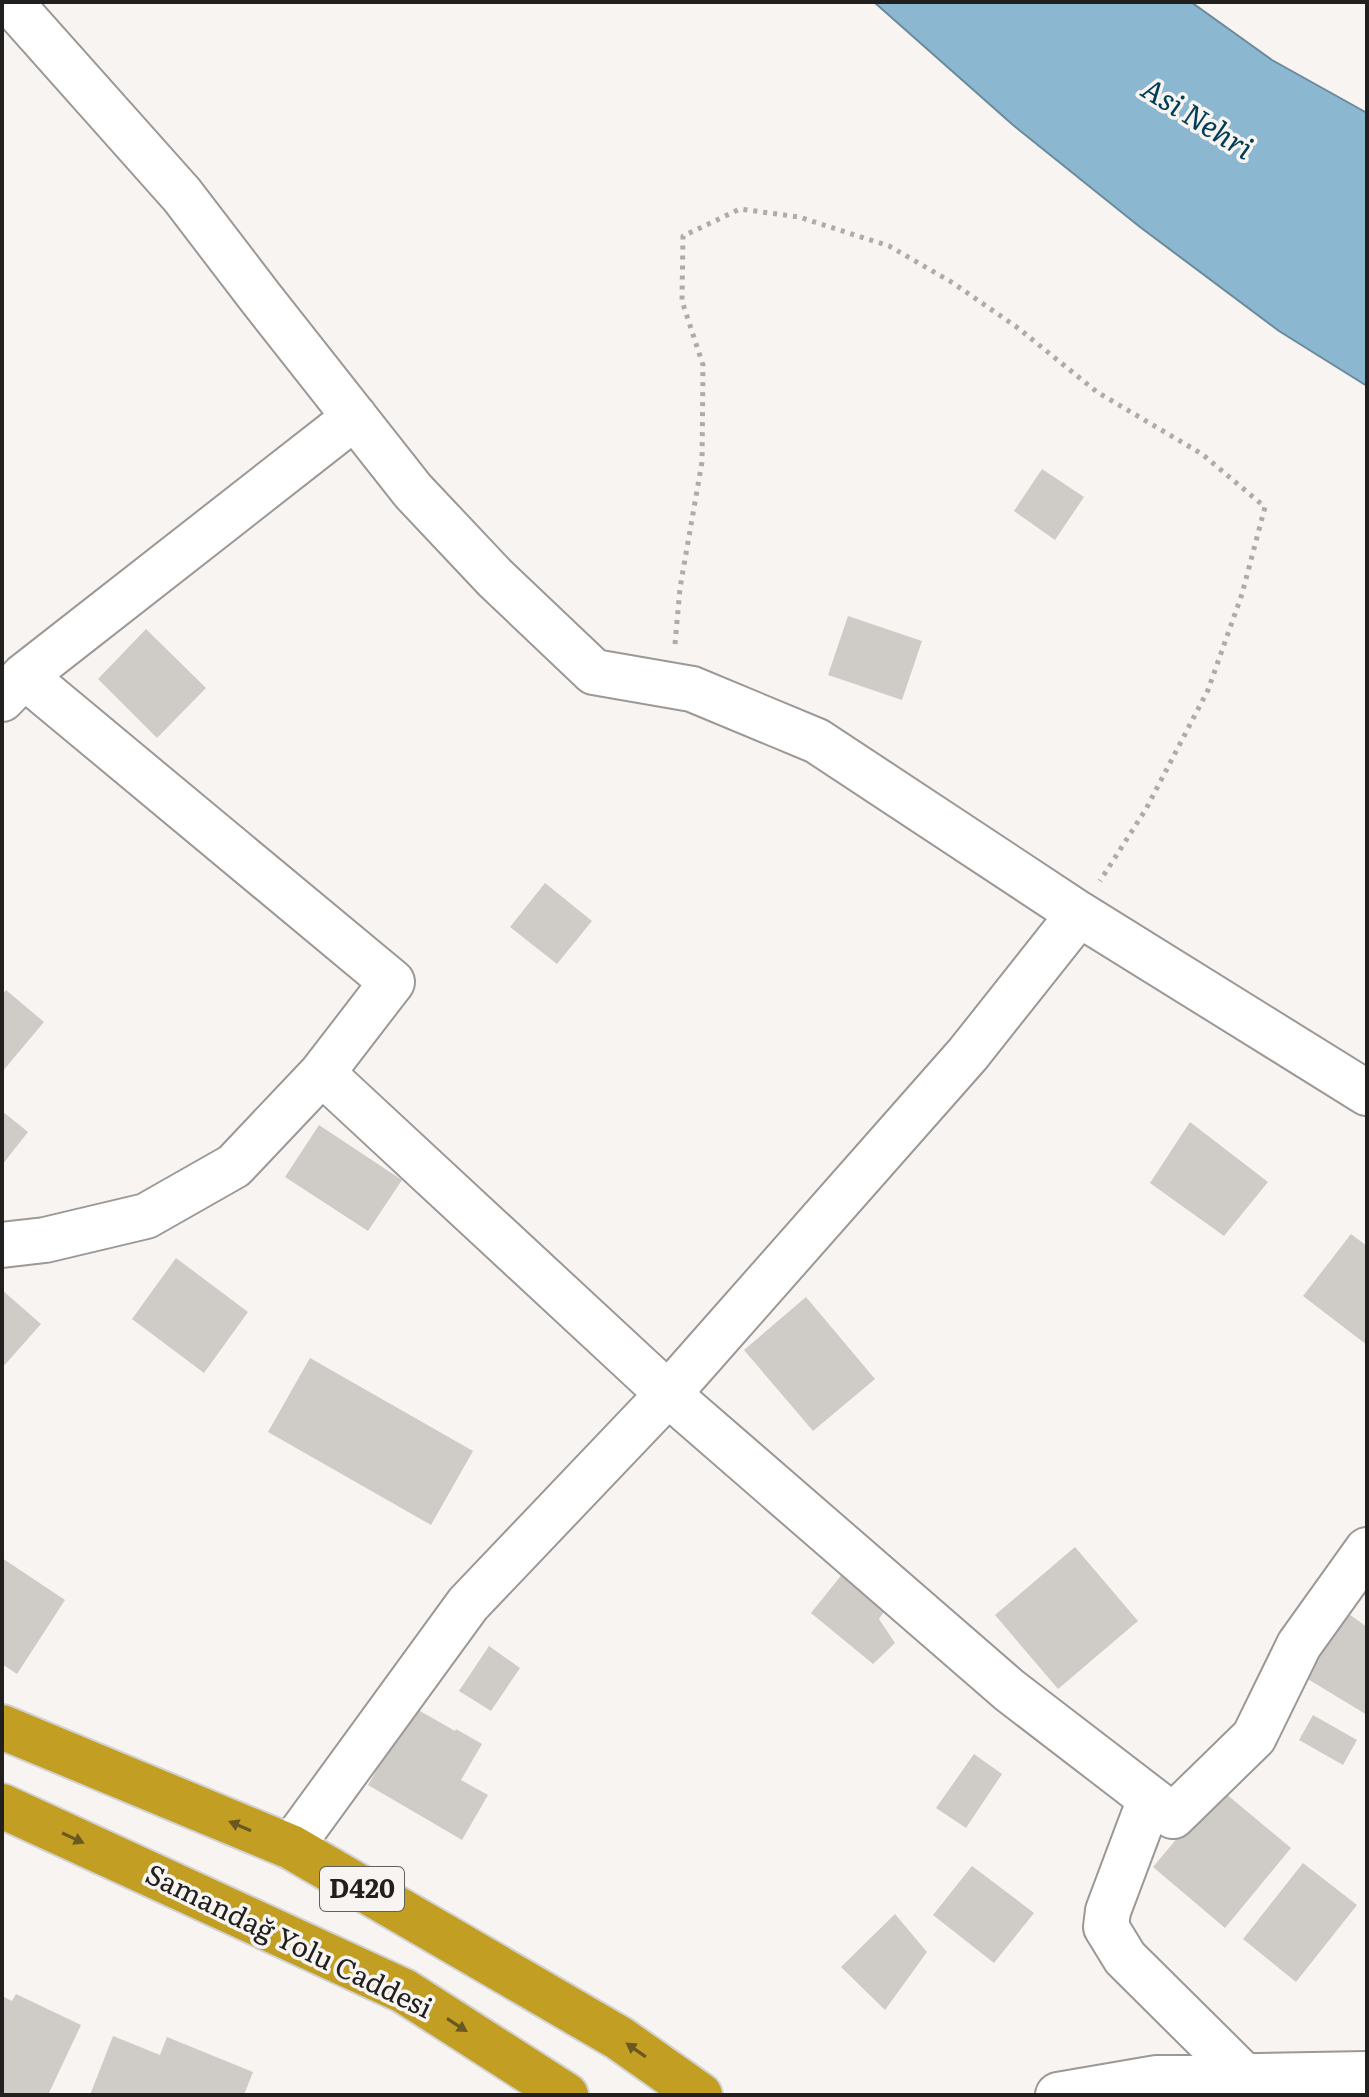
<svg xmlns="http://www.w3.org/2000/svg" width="1369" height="2097" font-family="Literata,serif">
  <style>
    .water { fill: #8bb8d0; stroke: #6b8a9b; stroke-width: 2 }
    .building { fill: #cfccc8 }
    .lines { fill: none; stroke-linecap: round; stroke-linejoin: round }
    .street-casing { stroke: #9c9895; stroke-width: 48 }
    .highway-casing { stroke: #d3d2d2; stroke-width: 48 }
    .path { stroke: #aeaba9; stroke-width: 5; stroke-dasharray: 4 6; stroke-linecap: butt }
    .street { stroke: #fff; stroke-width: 44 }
    .highway { stroke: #c29f22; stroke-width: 44 }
    .oneway { fill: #695920 }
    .labels { text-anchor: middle; stroke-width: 7; stroke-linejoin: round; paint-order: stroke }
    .shield { fill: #f8f4f1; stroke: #62605e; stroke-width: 2 }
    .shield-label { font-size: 26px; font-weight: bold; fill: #21201f }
    .street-label { font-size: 28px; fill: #21201f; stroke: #f8f4f1 }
    .water-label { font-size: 30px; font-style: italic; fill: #003e57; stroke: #f8f4f1 }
  </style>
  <rect width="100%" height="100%" fill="#f8f4f1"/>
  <path class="water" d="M874 2H1191L1272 60 1367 113V386L1279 331 1140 227 1013 125Z"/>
  <path class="building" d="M1042 469 1084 497 1055 540 1014 511Z
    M848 616 922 641 902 700 828 675Z
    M146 629 206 688 157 738 98 679Z
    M545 883 592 921 557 964 510 927Z
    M6 990 44 1022 2 1072V995Z
    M2 1111 28 1132 2 1165Z
    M1190 1122 1268 1182 1224 1236 1150 1183Z
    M319 1125 402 1180 368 1231 285 1177Z
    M1351 1234 1367 1246V1345L1303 1296Z
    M176 1258 248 1312 204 1373 132 1319Z
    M2 1290 41 1324 2 1368Z
    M806 1297 875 1379 813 1431 744 1350Z
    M310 1358 473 1451 431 1525 268 1432Z
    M1075 1547 1138 1621 1058 1689 995 1615Z
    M2 1558 65 1600 17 1674 2 1664Z
    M852 1562 893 1598 879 1619 895 1643 873 1664 811 1613Z
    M1335 1604 1367 1627V1715L1293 1670Z
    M489 1646 520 1668 491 1711 459 1691Z
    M413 1707 455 1731 456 1729 482 1744 461 1780 488 1795 462 1840 368 1785Z
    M1313 1715 1357 1740 1343 1765 1299 1740Z
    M974 1754 1002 1774 966 1828 936 1808Z
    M1219 1788 1291 1848 1225 1928 1153 1867Z
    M1303 1863 1357 1905 1296 1982 1243 1939Z
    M972 1866 1034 1913 994 1963 933 1915Z
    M895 1914 927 1952 885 2010 841 1967Z
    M16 1994 81 2025 48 2095H2V1996L12 2001Z
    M113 2036 160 2055 167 2037 253 2072 244 2095H90Z"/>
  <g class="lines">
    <g class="street-casing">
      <path id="street" d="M10 2 182 195 260 297 413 491 495 578 594 672 692 689 817 741 1079 914 1367 1093
        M24 676 392 982 322 1073
        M2 699 24 676 355 417
        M2 1245 45 1240 146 1216 234 1166 322 1073 668 1394 1009 1690 1173 1816 1254 1737 1299 1645 1367 1550
        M1150 1799 1108 1911 1106 1927 1125 1958 1244 2076
        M291 1847 468 1604 668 1394 968 1054 1079 914
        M1058 2095 1157 2078 1367 2074"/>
    </g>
    <g class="highway-casing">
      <path id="highway" d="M2 1727 291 1847 619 2038 700 2095
        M2 1806 404 1991 566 2095"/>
    </g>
    <path class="path" d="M675 644 680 588 702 462 703 365 682 301 683 236 740 209 799 217 889 246 953 283 1018 328 1097 392 1202 454 1265 507 1242 594 1208 690 1146 809 1100 881"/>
    <use href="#street" class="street"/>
    <use href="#highway" class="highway"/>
  </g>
  <defs><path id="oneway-solid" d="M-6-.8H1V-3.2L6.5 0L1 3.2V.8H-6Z" transform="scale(2)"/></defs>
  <g class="oneway">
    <use href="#oneway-solid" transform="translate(240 1826) rotate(-157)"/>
    <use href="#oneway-solid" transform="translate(73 1838) rotate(25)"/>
    <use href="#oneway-solid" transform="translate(457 2025) rotate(33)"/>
    <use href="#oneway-solid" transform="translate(636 2050) rotate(-145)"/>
  </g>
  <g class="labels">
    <rect class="shield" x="320" y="1867" width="84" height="44" rx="6"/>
    <g class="shield-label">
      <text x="362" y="1898">D420</text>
    </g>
    <g class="street-label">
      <text transform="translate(289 1941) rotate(26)" y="10">Samandağ Yolu Caddesi</text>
    </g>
    <g class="water-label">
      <text transform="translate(1197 119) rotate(32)" y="10">Asi Nehri</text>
    </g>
  </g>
  <rect width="1369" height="2097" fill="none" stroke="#21201f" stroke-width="8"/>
</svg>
